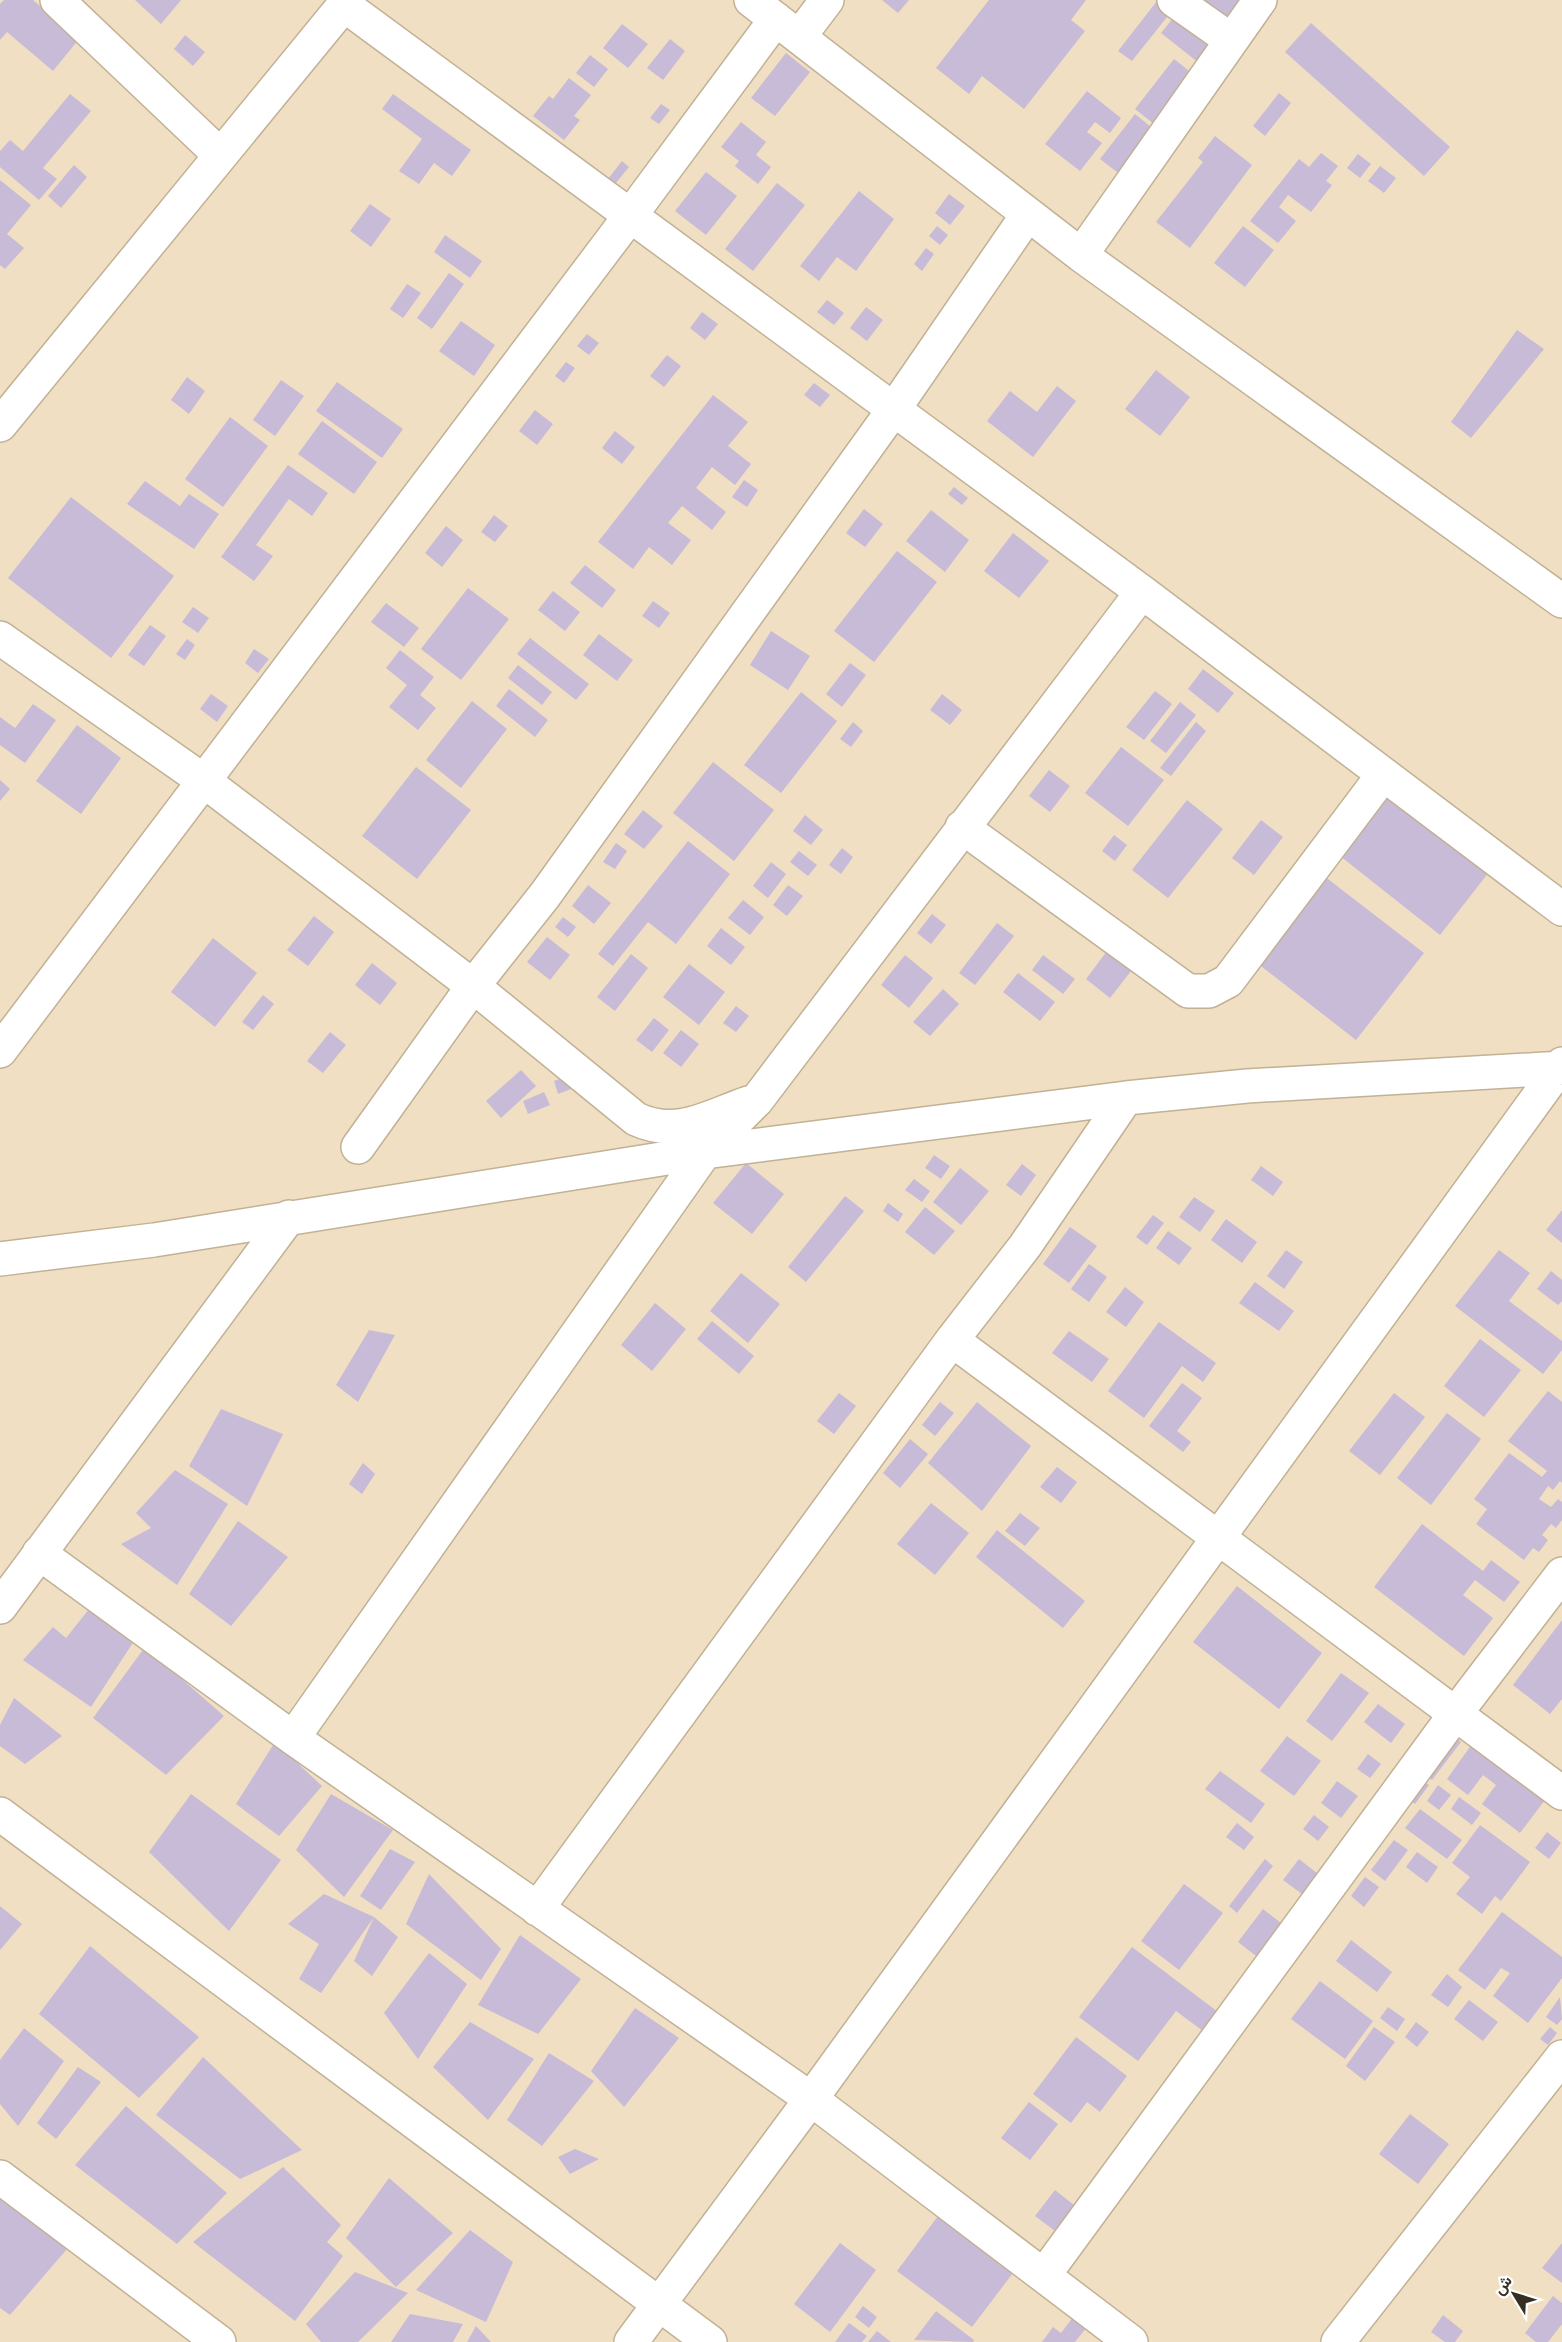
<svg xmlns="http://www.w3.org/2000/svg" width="1562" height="2342" font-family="'PT Sans',Vazirmatn,sans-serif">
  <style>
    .building { fill: #c7bbd7 }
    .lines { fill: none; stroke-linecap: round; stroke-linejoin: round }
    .minor-casing { stroke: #c1b195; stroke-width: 36 }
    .tertiary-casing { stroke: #c1b195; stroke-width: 36 }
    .minor { stroke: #fff; stroke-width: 33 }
    .tertiary { stroke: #fff; stroke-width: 33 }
  </style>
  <rect width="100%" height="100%" fill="#f0dfc3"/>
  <path class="building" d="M4 0H33L79 39 53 71 7 32 0 40V4Z
    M135 0H181L161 24Z
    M882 0H909L898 13Z
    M989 0H1086L1071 20 1085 31 1024 109 982 76 969 94 936 68Z
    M1193 0H1240L1222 22Z
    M1157 1 1171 12 1132 61 1118 51Z
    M1178 12 1221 46 1204 67 1161 33Z
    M1311 23 1450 147 1424 176 1285 52Z
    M622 24 648 44 628 68 603 48Z
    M185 35 205 52 193 66 174 49Z
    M670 39 685 51 663 80 647 68Z
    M786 53 810 72 775 116 751 98Z
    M590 55 608 69 594 87 576 73Z
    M1174 59 1198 78 1159 128 1135 109Z
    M569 78 591 95 574 116 580 120 564 140 533 116 549 96 553 99Z
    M1087 91 1121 118 1110 133 1095 122 1087 132 1102 143 1080 171 1045 144Z
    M1279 93 1291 103 1265 136 1253 126Z
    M70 94 91 111 43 168 57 179 39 200 0 167V151L10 140 23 151Z
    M393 94 471 150 452 176 434 163 419 184 399 171 422 139 382 109Z
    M661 104 670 110 659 124 650 118Z
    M1135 114 1157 132 1122 176 1100 159Z
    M741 122 766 142 756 155 771 167 758 184 735 166 739 161 721 147Z
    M1215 136 1252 165 1190 248 1156 222 1203 162 1198 158Z
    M1321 153 1338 166 1326 181 1332 185 1311 212 1288 195 1279 207 1296 221 1278 243 1250 221 1299 159 1309 167Z
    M1358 154 1371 164 1360 178 1347 168Z
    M622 161 629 167 615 184 608 179Z
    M74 165 87 177 61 208 48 196Z
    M1380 166 1396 178 1384 193 1368 181Z
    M706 172 737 196 706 235 675 211Z
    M0 180 31 205 7 234 24 248 5 269 0 265Z
    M777 183 805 205 753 271 725 249Z
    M859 191 894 219 856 271 837 257 819 281 800 266Z
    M949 194 965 206 950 225 935 213Z
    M370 204 391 219 371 247 350 231Z
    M937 226 948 235 940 245 929 236Z
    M1243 226 1274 250 1245 287 1214 263Z
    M445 235 482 261 470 278 434 252Z
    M926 248 934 254 922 271 914 264Z
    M449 273 464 284 432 329 417 318Z
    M407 284 421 293 403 318 390 309Z
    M827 300 844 313 834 325 817 312Z
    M866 307 883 320 867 341 850 328Z
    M702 312 718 324 705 340 690 328Z
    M461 321 495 345 474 376 439 351Z
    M1517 330 1544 349 1471 438 1451 422Z
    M587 334 599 343 589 355 577 346Z
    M667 355 681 366 664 387 650 376Z
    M566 362 575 368 564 383 555 376Z
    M1156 370 1190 397 1160 436 1125 409Z
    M187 377 205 391 189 414 171 400Z
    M281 380 304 396 275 436 253 420Z
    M337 382 403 429 382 458 316 411Z
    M814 383 830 395 820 407 804 395Z
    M1057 386 1076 401 1033 457 987 421 1010 391 1037 412Z
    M713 395 748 422 728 446 751 464 735 485 712 467 696 488 726 512 712 530 682 506 668 523 691 540 672 565 649 547 633 569 598 542Z
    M535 410 553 424 537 445 519 431Z
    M230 417 268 446 223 507 185 479Z
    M322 421 377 462 354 494 298 454Z
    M615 431 635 447 622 464 602 448Z
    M288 465 328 493 312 516 289 499 256 545 273 556 254 581 221 557Z
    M744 480 758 490 747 507 732 497Z
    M145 481 180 506 189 494 219 514 194 549 127 504Z
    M954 487 968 498 962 505 948 494Z
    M71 497 174 576 111 658 8 578Z
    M864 509 883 524 865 547 846 533Z
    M931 510 969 540 945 572 906 541Z
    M494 515 508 526 495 542 481 532Z
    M446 526 463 540 442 567 425 553Z
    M1013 533 1049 561 1019 598 984 571Z
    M897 551 937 582 874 662 834 631Z
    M585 565 616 590 602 608 570 583Z
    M468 588 509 619 461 680 421 649Z
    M553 591 580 612 565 631 538 610Z
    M653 601 670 613 659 628 642 616Z
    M386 603 419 628 404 647 371 622Z
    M193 607 209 618 198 633 182 622Z
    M150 625 166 636 144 666 128 655Z
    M771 631 810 656 788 690 750 665Z
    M599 634 633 660 617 681 583 655Z
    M530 638 589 684 576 700 517 654Z
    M187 639 195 645 185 660 176 654Z
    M254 649 269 659 258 673 245 663Z
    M400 650 434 677 420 695 436 708 418 730 389 707 407 685 386 668Z
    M850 663 866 675 842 707 826 694Z
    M518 665 552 692 542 705 508 678Z
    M1203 669 1234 693 1218 713 1188 689Z
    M509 689 548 720 535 737 496 706Z
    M1155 691 1172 704 1144 740 1126 727Z
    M801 692 837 721 781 793 744 765Z
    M211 694 228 706 217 722 200 709Z
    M942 694 962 710 950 725 930 710Z
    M472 701 507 729 461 788 426 760Z
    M1180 702 1196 715 1166 753 1150 741Z
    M33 704 56 720 25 763 0 745V717L15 728Z
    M853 722 863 731 851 747 840 739Z
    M1196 722 1206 731 1171 776 1160 768Z
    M77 725 121 758 81 814 36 781Z
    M1121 747 1164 780 1128 826 1085 793Z
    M713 762 774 810 734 861 673 813Z
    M416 767 471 810 417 879 362 836Z
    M1049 770 1070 786 1050 812 1029 796Z
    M0 780 10 789 0 801Z
    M1384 790 1489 872 1440 935 1335 852Z
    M1187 800 1223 829 1168 898 1132 870Z
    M643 810 663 826 644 849 624 834Z
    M805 815 823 830 811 845 793 831Z
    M1261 820 1283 837 1254 875 1232 858Z
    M1114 835 1127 845 1115 861 1102 851Z
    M688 841 730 874 676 944 648 922 613 966 598 954Z
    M616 843 627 851 615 869 603 862Z
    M842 848 853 857 841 874 829 865Z
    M799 851 817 865 808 876 790 862Z
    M771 862 786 874 768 898 753 886Z
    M1324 876 1424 953 1356 1040 1257 963Z
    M588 885 611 903 594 924 572 906Z
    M788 885 803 896 787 916 773 905Z
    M743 900 764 917 750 935 728 918Z
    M932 914 946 925 931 944 917 933Z
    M314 916 334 932 308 966 287 950Z
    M563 917 576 927 568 937 555 927Z
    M997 923 1014 936 975 985 959 973Z
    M721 928 745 947 731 965 707 946Z
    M547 937 570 955 550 980 527 962Z
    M213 938 257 973 215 1027 171 992Z
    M1110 947 1135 966 1110 998 1086 979Z
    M631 954 648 968 615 1011 597 997Z
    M905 955 933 978 909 1008 881 985Z
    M1043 955 1075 979 1063 994 1032 970Z
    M372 963 397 983 380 1005 355 985Z
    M689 964 725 992 699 1025 663 997Z
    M1018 973 1055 1002 1040 1021 1003 992Z
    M943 989 959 1004 930 1036 913 1022Z
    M263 995 274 1004 253 1030 242 1022Z
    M736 1006 749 1016 736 1032 723 1023Z
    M654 1018 669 1030 652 1052 636 1040Z
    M681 1030 699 1044 681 1067 663 1053Z
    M330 1032 346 1045 323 1073 307 1061Z
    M521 1070 536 1086 501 1118 486 1101Z
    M567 1076 571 1089 558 1094 554 1081Z
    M544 1092 550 1105 528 1114 523 1101Z
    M934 1155 950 1166 941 1179 925 1168Z
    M746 1163 784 1194 752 1234 713 1203Z
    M1022 1164 1036 1175 1021 1196 1006 1185Z
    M1261 1166 1283 1182 1273 1196 1251 1180Z
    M960 1168 989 1191 961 1225 933 1202Z
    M914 1179 930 1191 922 1202 905 1190Z
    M845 1196 864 1211 806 1282 788 1267Z
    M1194 1197 1215 1211 1200 1232 1179 1217Z
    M888 1203 903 1214 898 1222 883 1211Z
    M925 1207 955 1231 934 1255 905 1232Z
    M1562 1210V1243L1546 1230Z
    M1153 1215 1164 1223 1147 1245 1136 1237Z
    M1226 1219 1257 1242 1242 1263 1211 1240Z
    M1070 1227 1097 1246 1069 1283 1043 1264Z
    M1168 1231 1192 1248 1179 1265 1156 1248Z
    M1286 1250 1303 1262 1284 1289 1267 1276Z
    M1499 1250 1530 1273 1509 1301 1562 1341V1350L1543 1374 1455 1306Z
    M1089 1264 1107 1277 1089 1302 1071 1289Z
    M1551 1271 1562 1280V1301L1558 1305 1537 1289Z
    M741 1273 780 1304 748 1343 710 1311Z
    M1255 1282 1294 1311 1279 1331 1239 1303Z
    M1125 1287 1144 1302 1126 1327 1106 1312Z
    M655 1303 686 1329 652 1371 621 1345Z
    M712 1321 754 1356 739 1374 697 1339Z
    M1159 1322 1216 1363 1203 1382 1182 1366 1144 1418 1108 1391Z
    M369 1330 395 1335 358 1402 336 1385Z
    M1069 1331 1109 1359 1092 1382 1052 1353Z
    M1480 1339 1521 1370 1484 1417 1444 1386Z
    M1182 1383 1202 1398 1177 1431 1191 1442 1183 1452 1149 1426Z
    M1548 1391 1562 1402V1483L1560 1481 1553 1490 1548 1486 1539 1499 1551 1507 1558 1499 1562 1502V1520L1556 1528 1551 1524 1542 1535 1548 1540 1539 1552 1533 1548 1524 1560 1476 1524 1487 1509 1474 1499 1509 1453 1542 1477 1547 1471 1508 1441Z
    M839 1393 856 1406 834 1434 817 1421Z
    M1394 1393 1425 1417 1380 1475 1349 1451Z
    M940 1402 954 1413 935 1436 922 1425Z
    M977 1402 1031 1446 982 1511 928 1463Z
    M221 1409 283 1434 247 1506 189 1466Z
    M1447 1413 1481 1439 1431 1505 1397 1478Z
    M910 1439 928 1454 900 1488 883 1473Z
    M363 1463 375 1474 362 1494 349 1484Z
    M1057 1467 1077 1482 1061 1503 1040 1487Z
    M175 1470 228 1504 177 1585 121 1544 151 1528 136 1513Z
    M931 1503 969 1533 935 1575 897 1544Z
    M1020 1513 1040 1528 1025 1546 1005 1531Z
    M238 1521 288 1557 231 1626 189 1594Z
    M1422 1524 1483 1571 1491 1560 1520 1582 1504 1602 1475 1580 1463 1595 1493 1618 1464 1656 1374 1587Z
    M997 1530 1085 1601 1063 1628 976 1557Z
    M1237 1586 1322 1653 1279 1709 1193 1642Z
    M89 1609 136 1638 91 1707 23 1660 53 1627 66 1638Z
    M1562 1620V1699L1550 1714 1513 1685Z
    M145 1647 224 1716 166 1775 93 1718Z
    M1341 1673 1369 1693 1332 1741 1306 1721Z
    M14 1698 62 1736 25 1764 0 1746V1725Z
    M1378 1704 1405 1724 1391 1743 1364 1722Z
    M1447 1731 1461 1742 1432 1780 1426 1775Z
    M1287 1736 1321 1761 1294 1796 1260 1771Z
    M275 1742 322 1786 279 1836 236 1804Z
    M1472 1744 1545 1800 1520 1833 1482 1804 1496 1785 1483 1775 1468 1795 1447 1779Z
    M1368 1754 1381 1764 1370 1778 1357 1769Z
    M1220 1771 1265 1804 1251 1823 1205 1789Z
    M1337 1781 1358 1796 1341 1818 1321 1803Z
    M1421 1781 1429 1785 1415 1804 1408 1799Z
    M1438 1785 1451 1795 1439 1810 1427 1801Z
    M191 1794 281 1860 229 1931 149 1852Z
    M331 1794 393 1830 344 1897 296 1850Z
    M1459 1797 1481 1813 1472 1825 1451 1809Z
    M1420 1809 1462 1840 1447 1859 1405 1828Z
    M1314 1815 1329 1827 1318 1841 1303 1829Z
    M1237 1823 1254 1837 1244 1850 1226 1837Z
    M1480 1825 1530 1862 1501 1901 1495 1896 1482 1914 1456 1894 1470 1877 1452 1863Z
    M1547 1832 1561 1843 1549 1859 1535 1848Z
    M1394 1840 1408 1850 1385 1881 1371 1870Z
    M390 1849 415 1862 381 1910 360 1896Z
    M1417 1852 1438 1867 1427 1883 1406 1867Z
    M1265 1859 1273 1866 1237 1913 1229 1906Z
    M1299 1859 1322 1877 1306 1897 1283 1880Z
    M429 1874 501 1949 481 1980 406 1924Z
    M1365 1877 1379 1887 1364 1907 1351 1896Z
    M1184 1884 1223 1913 1179 1970 1141 1941Z
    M324 1894 374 1917 321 1993 299 1979 319 1944 288 1924Z
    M0 1906 22 1924 0 1950Z
    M1263 1909 1285 1926 1260 1959 1238 1942Z
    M1502 1912 1562 1957V1978L1528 2023 1493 1996 1510 1973 1501 1968 1485 1990 1458 1970Z
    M374 1917 398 1937 372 1976 354 1961Z
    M520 1935 581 1979 538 2034 478 2005Z
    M1351 1940 1392 1972 1377 1992 1336 1961Z
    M90 1946 199 2037 139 2098 39 2014Z
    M1132 1947 1222 2015 1207 2034 1176 2011 1138 2061 1079 2017Z
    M429 1953 467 1984 418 2059 384 2013Z
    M1447 1974 1462 1987 1448 2007 1431 1995Z
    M1320 1981 1373 2021 1345 2059 1291 2019Z
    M1560 1997 1562 2019 1557 2025 1546 2017Z
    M1469 2000 1498 2022 1483 2041 1454 2019Z
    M1388 2007 1405 2019 1397 2031 1380 2018Z
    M635 2008 679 2038 624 2107 591 2071Z
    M470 2022 534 2059 488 2120 433 2067Z
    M1416 2022 1429 2032 1417 2047 1405 2037Z
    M1374 2027 1395 2042 1365 2081 1346 2066Z
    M1550 2027 1557 2033 1548 2045 1540 2039Z
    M24 2028 64 2061 18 2126 0 2104V2060Z
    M1076 2037 1127 2076 1100 2112 1087 2102 1071 2123 1033 2094Z
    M549 2053 594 2081 542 2146 507 2120Z
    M203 2057 302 2150 240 2179 156 2115Z
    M78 2067 101 2082 56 2139 37 2123Z
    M1029 2102 1058 2124 1030 2160 1001 2138Z
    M126 2106 227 2193 177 2244 75 2165Z
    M1410 2114 1449 2144 1418 2184 1379 2154Z
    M575 2149 599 2159 570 2174 558 2157Z
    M283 2167 341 2225 327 2242 343 2256 295 2321 193 2242Z
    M389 2178 453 2233 396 2287 346 2238Z
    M1055 2190 1079 2209 1059 2234 1035 2216Z
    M0 2194 67 2249 10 2315 0 2308Z
    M944 2208 1019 2265 972 2327 897 2271Z
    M470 2230 513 2262 486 2322 416 2290Z
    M840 2243 876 2270 830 2332 794 2304Z
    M1562 2243V2283L1542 2268Z
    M355 2272 408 2293 358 2342H321L306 2324Z
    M1553 2296 1562 2303V2324L1548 2342H1536L1525 2333Z
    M863 2306 877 2317 869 2328 855 2317Z
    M936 2311 974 2340 973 2342 914 2340Z
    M1077 2312 1091 2322 1075 2342H1042L1053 2327 1061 2333Z
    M410 2314 463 2324 453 2342H391Z
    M1443 2315 1463 2331 1455 2342H1445L1431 2332Z
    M849 2323 867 2336 862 2342H835Z
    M476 2326 491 2342H467Z
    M877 2331 891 2342H868Z"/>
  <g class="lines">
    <g class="minor-casing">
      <path id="minor" d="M57 0 220 155
        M751 0 1081 255 1562 601
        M1174 0 1231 40
        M344 5 1142 592 1562 909
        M799 37 827 0
        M1081 255 1260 0
        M0 425 348 0
        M0 638 204 781 473 986 636 1119C677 1138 708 1117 748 1103
        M962 827 1188 991H1209L1228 981 1383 775
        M0 1051 630 216 776 19
        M1126 1098 1025 1246 952 1340 1562 1793
        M358 1147 473 986 545 895 894 409 1028 214
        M0 1259 154 1240 705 1152 1126 1098 1247 1086 1562 1068
        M39 1553 293 1738 811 2099 1131 2342
        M0 1607 289 1217
        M293 1738 705 1152 757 1100 1142 592
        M537 1909 952 1340
        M0 2177 219 2342
        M1044 2275 1456 1713 1562 1574
        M631 2342 811 2099 1562 1064
        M1338 2342 1562 2057"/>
    </g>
    <g class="tertiary-casing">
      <path id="tertiary" d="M0 1814 710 2342"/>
    </g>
    <use href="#minor" class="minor"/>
    <use href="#tertiary" class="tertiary"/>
  </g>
  <g transform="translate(1514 2294) rotate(308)" stroke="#ffffff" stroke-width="4.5" paint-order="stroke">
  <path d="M0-4.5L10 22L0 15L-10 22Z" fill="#342e23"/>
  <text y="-9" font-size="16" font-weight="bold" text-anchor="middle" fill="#342e23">ش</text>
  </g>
</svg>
